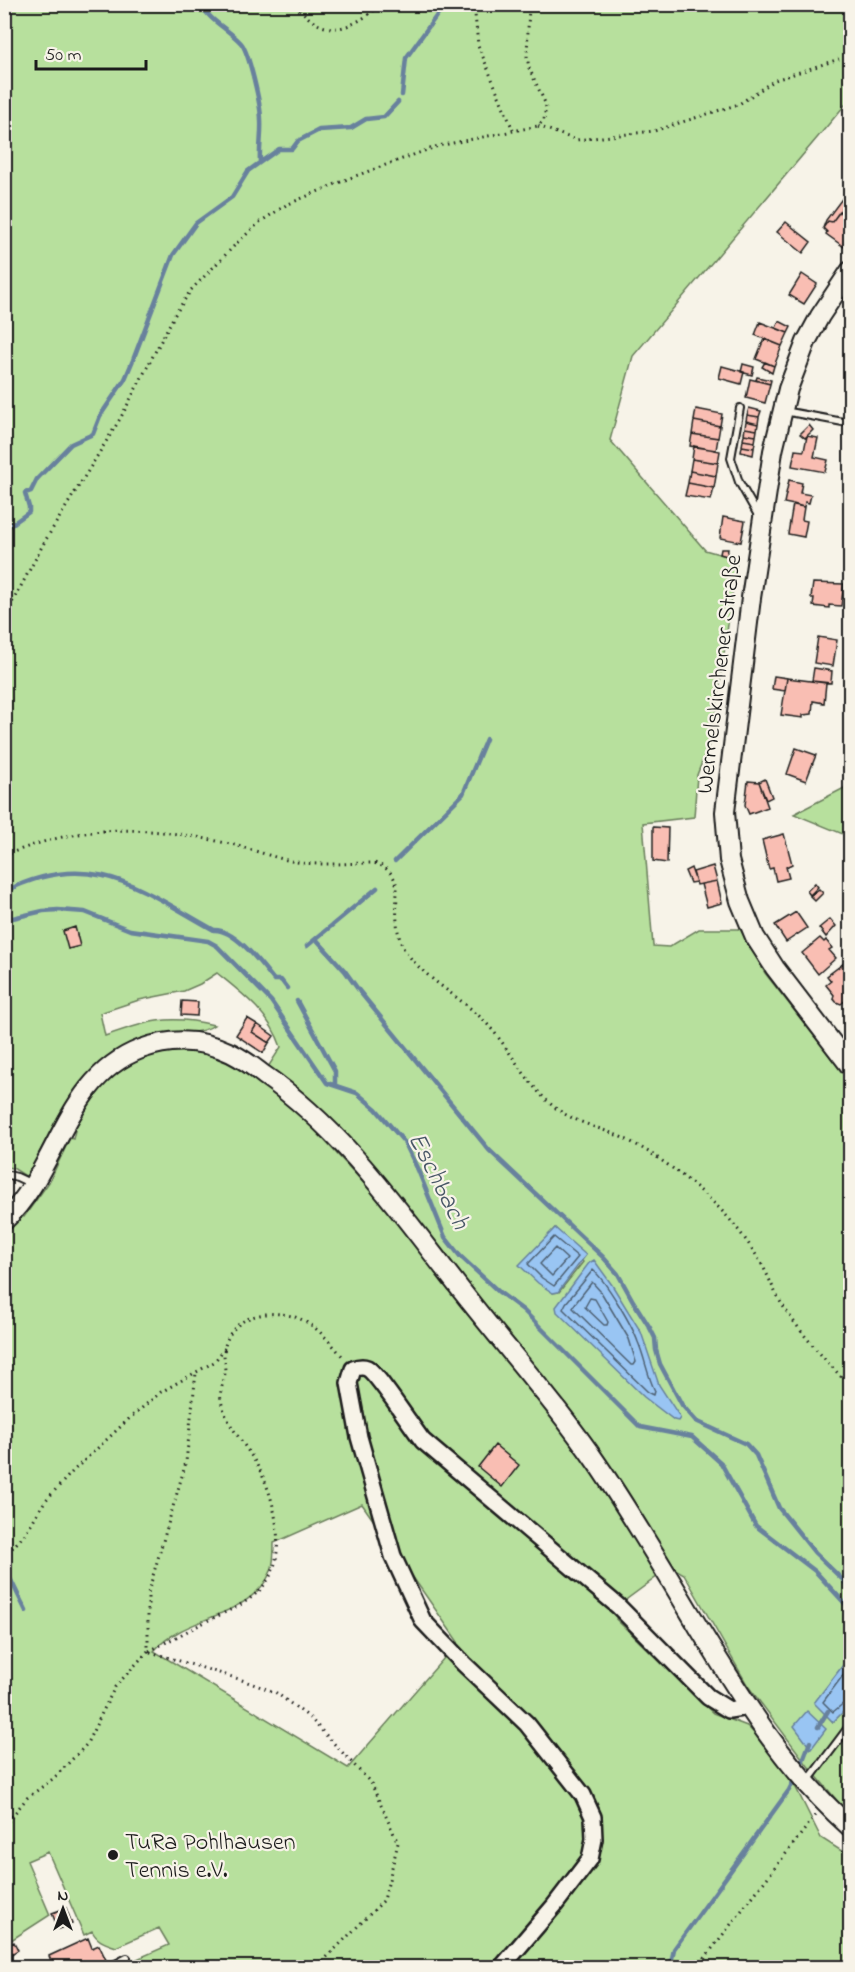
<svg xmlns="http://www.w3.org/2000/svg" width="855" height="1972" font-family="'Indie Flower',sans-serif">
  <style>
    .green { fill: #b7e09d; stroke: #6a7e5c; stroke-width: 1.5; fill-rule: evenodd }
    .water { fill: #99c5f3; stroke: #67819d; stroke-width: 1.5 }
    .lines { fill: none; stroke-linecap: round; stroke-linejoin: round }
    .shore { stroke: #4e6072; stroke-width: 1.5 }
    .stream { stroke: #67819d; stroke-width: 4.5 }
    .building { fill: #f9beb3; stroke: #1c1c1c; stroke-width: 1.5 }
    .service-casing { stroke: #1c1c1c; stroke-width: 10 }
    .tertiary-casing { stroke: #1c1c1c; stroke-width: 20 }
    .secondary-casing { stroke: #1c1c1c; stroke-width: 22 }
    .path { stroke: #1c1c1c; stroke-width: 3; stroke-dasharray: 1.5 4.5; stroke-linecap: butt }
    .service { stroke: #f7f3e8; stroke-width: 6 }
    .tertiary { stroke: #f7f3e8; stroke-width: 15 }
    .secondary { stroke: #f7f3e8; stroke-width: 18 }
    .poi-dot { fill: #1c1c1c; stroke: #f7f3e8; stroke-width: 2 }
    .labels { text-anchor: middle; stroke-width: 4.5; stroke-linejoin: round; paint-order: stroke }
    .street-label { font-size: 24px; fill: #1c1c1c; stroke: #f7f3e8 }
    .poi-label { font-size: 24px; fill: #1c1c1c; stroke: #f7f3e8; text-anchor: start }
    .water-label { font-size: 26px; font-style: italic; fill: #485767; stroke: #f7f3e8 }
  </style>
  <rect width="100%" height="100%" fill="#f7f3e8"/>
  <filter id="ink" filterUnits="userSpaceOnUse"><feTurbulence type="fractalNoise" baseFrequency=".0167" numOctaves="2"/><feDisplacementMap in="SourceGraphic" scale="12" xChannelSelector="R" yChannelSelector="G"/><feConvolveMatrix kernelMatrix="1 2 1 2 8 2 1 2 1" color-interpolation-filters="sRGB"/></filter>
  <g filter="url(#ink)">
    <path class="green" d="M4 5H850V99L633 356 610 440 705 550 737 559 713 734 697 775 694 817 643 823 653 946 669 947 699 929H740L765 973 850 1082V1656L815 1703 833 1722 850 1705V1813L840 1804 808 1766 748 1686 684 1574 670 1566 392 1192 326 1114 299 1089 268 1067 281 1047C270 1014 243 994 217 973L200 984 184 991 139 1000 100 1013 105 1036C147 1021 169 1014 214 1025 197 1037 172 1030 151 1036 80 1056 58 1117 27 1177L13 1168 5 1167ZM555 1228 583 1262 559 1292 553 1293 534 1251Z
      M850 785V837L794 814Z
      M187 1050 211 1053 231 1061 267 1087 302 1116 372 1192 561 1427 601 1482 658 1576 627 1599 616 1619 713 1713 747 1726 761 1740 796 1788 821 1838 840 1850 850 1854V1967H119L169 1945 159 1928 116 1947C105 1943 98 1942 92 1931L84 1935 48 1852 27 1861 50 1915 5 1944V1229L20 1214 24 1217 49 1182 70 1138 73 1139 76 1126 103 1083 129 1064 160 1051ZM362 1504 458 1642 348 1768 154 1651C184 1615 252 1618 271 1571 274 1563 274 1551 274 1543Z"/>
    <path class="water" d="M555 1228 586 1255 558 1292 553 1293 538 1283 519 1265Z
      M594 1260 612 1285 641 1332 659 1385 678 1414 680 1418 678 1421 674 1420 644 1397 557 1312 556 1307 589 1263Z
      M850 1656V1705L833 1722 814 1703Z
      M807 1711 826 1729 811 1749 794 1726Z"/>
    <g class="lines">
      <path class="shore" d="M554 1237 578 1257 554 1286 542 1278 528 1264Z
        M555 1248 567 1259 552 1276 540 1264Z
        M593 1270C606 1281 632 1325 638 1342 645 1358 647 1375 655 1391L654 1395 648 1392 563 1309 566 1303Z
        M592 1282 601 1292 629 1339 636 1362 634 1365H631L573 1308 574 1305Z
        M590 1298 595 1299 608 1322 607 1325H604L585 1307Z
        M850 1666 823 1702 833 1712 845 1702 850 1701"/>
      <path class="stream" d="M200 4C210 21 228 29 241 43 249 52 261 106 261 120 262 134 259 148 260 162
        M402 95 406 58 445 4
        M4 530 29 512V507L25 493 31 491 37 479 71 444 93 434 100 416 125 379 133 360 173 255 196 223 232 197 248 171 279 149H292L298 141 319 130 351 128 366 119 384 117 398 102
        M395 861 463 794 486 739
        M4 892C91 847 140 889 214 930 235 929 261 964 274 980H281L287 988
        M4 920 43 911 58 910 85 912 130 930 208 941 217 946 271 1001 327 1083 357 1093 376 1109 405 1143 418 1170 445 1237 460 1256 499 1292 523 1310 640 1427 692 1437 721 1463 756 1526 815 1571 850 1609
        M316 939 345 971 360 992 489 1150 603 1257 618 1274 633 1301 650 1328 655 1338 656 1350 660 1364 682 1405 696 1421 746 1444 756 1455 779 1508 815 1553 844 1581 850 1591
        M307 946 377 888
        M297 1001 335 1071V1085
        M4 1566 26 1611
        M818 1727 828 1711
        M800 1768 810 1742
        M670 1968 674 1949 789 1790 795 1778"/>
    </g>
    <path class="building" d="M850 188V197L832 222 828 221 823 228 826 220Z
      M850 197V217L841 210Z
      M841 210 850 217V238L844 247 826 234 827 232 823 228 828 221 832 222Z
      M786 222 811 242 803 253 777 232Z
      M802 274 817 284 804 304 789 295Z
      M779 321 791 327 788 333 776 328Z
      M760 322 788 333 782 346 755 335Z
      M764 339 782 346 774 366 756 359Z
      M765 362 774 366 772 373 762 367Z
      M743 364 754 367 752 375 741 372Z
      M722 366 744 372 741 384 719 378Z
      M757 377 771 380 770 384 756 380Z
      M750 379 770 384 765 403 746 398Z
      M749 408 761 411 759 417 747 415Z
      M696 409 722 414 720 426 694 421Z
      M747 415 759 417 758 424 746 421Z
      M694 421 720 426 718 438 692 434Z
      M746 421 758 424 757 430 745 428Z
      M809 425 813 430 805 438 800 434Z
      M745 428 757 430 756 436 744 434Z
      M692 434 718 438 716 450 690 446Z
      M744 434 756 436 755 442 743 440Z
      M807 436 818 438 814 457 828 460 825 472 792 466 795 450 804 451Z
      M743 440 755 442 754 448 742 446Z
      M694 446 720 451 718 463 692 459Z
      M742 446 754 448 753 455 741 452Z
      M692 459 718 463 716 476 690 471Z
      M690 471 716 476 714 488 688 483Z
      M789 480 802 483 800 493 811 495 809 503 805 502 804 507 784 503Z
      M688 483 714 488 711 500 685 496Z
      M793 504 804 507 802 520 807 521 804 537 788 534Z
      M723 517 745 521 741 542 720 538Z
      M721 549H728L727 556 720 554Z
      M813 583 844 584 841 606 829 605V608L813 606 814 598H811Z
      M818 637 837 640 833 666 814 663Z
      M814 668 832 671 831 683 812 681Z
      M774 676 787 678 785 691 772 689Z
      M787 678 826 683 824 703 813 701 812 714 803 715V718L781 715Z
      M796 748 816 755 806 781 787 774Z
      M765 779 772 797 766 800 759 782Z
      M748 781 759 782 768 807 749 814 745 805Z
      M653 827 668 828 667 863 653 861Z
      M784 834 792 864 786 867 789 878 776 881 773 868 769 869 762 840Z
      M713 866 717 881 697 885 693 872Z
      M691 868 696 882 690 883 685 871Z
      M717 881 722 903 707 907 701 884Z
      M815 883 818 887 810 895 807 891Z
      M819 889 823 893 815 901 810 896Z
      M796 912 807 928 786 942 775 925Z
      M830 919 836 926 826 937 819 928Z
      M75 927 80 946 68 949 63 931Z
      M820 938 824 942 826 940 832 948 829 950 836 958 818 974 802 953Z
      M844 963 850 971V997L841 1004 836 1002 833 998 834 995 826 985 831 981 827 976Z
      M182 1001 198 1002 197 1016 181 1015Z
      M247 1018 257 1024 252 1032 269 1043 263 1053 236 1035Z
      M257 1024 274 1036 269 1043 252 1032Z
      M495 1445 519 1465 502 1487 478 1467Z
      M66 1908 72 1924 58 1929 52 1913Z
      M88 1938 92 1948 99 1945 106 1960 89 1968H50L53 1966 49 1956Z
      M14 1942 18 1950 10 1955 5 1946Z"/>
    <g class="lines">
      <g class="service-casing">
        <path id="service" d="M740 408 731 458 739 482 759 517
          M784 411 843 422
          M4 1174 17 1177 32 1184
          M808 1781 850 1725
          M108 1968 127 1958"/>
      </g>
      <g class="tertiary-casing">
        <path id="tertiary" d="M501 1968 554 1906 590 1859 594 1839 593 1817 583 1795 527 1724 464 1664 423 1621 393 1556 359 1437 349 1383 353 1369C358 1367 362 1366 367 1368 377 1373 412 1427 423 1441L618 1606 708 1697 729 1710 748 1707"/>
      </g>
      <g class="secondary-casing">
        <path id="secondary" d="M850 271 820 316 806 342 788 389 773 451 751 598 725 812 729 860 740 901 755 937 775 968 850 1066
          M4 1221C59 1170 64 1078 141 1049 171 1038 202 1039 231 1053 243 1059 254 1067 264 1075 349 1134 408 1224 472 1304 514 1357 560 1409 598 1465 634 1518 666 1573 699 1628 744 1702 785 1769 850 1827"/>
      </g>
      <path class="path" d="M296 4C324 42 351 30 382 4
        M474 4 478 45 513 130
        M538 126 576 140 654 131 739 104 775 80 839 59
        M4 618 45 541 120 419 174 316 191 290 238 242 260 222 286 205 350 178 438 146 538 126 544 120 546 105 529 68 527 56 529 4
        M4 856C84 822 151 825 234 845 254 850 275 858 296 862 322 866 347 863 374 863 387 867 393 873 397 886 397 905 394 932 404 949 423 979 464 998 488 1025 511 1050 529 1089 557 1109 576 1123 602 1128 623 1138 655 1153 690 1180 715 1204 731 1219 746 1239 758 1258 768 1273 773 1291 783 1306 802 1335 826 1361 850 1386
        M4 1557 25 1534 45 1501 74 1470 131 1417 161 1392 214 1362 225 1348
        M149 1651C169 1641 189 1630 209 1620 234 1608 260 1599 272 1572 285 1543 273 1493 258 1467 246 1444 226 1426 221 1400 219 1391 224 1382 225 1373 225 1364 223 1355 225 1346 232 1318 262 1310 287 1315 312 1319 328 1340 344 1358
        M150 1652 239 1679 275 1692 309 1717 371 1783 398 1843 384 1900 316 1968
        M4 1826 27 1798 54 1778 86 1745 115 1687 148 1651V1593L186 1462 196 1373
        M283 1961 292 1968
        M697 1968 816 1815"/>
      <use href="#service" class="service"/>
      <use href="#tertiary" class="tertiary"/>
      <use href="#secondary" class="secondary"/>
    </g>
  </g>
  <circle class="poi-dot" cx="113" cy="1855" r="6"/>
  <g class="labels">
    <g class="street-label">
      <text transform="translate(718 674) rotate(-83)" y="8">Wermelskirchener Straße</text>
    </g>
    <g class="poi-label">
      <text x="125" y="1849">TuRa Pohlhausen<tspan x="125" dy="28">Tennis e.V.</tspan></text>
    </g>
    <g class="water-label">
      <text transform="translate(440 1180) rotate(63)" y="9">Eschbach</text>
    </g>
  </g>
  <rect width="855" height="1972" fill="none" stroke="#f7f3e8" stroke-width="24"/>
  <rect x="12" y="12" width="831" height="1948" fill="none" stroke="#1c1c1c" stroke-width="2" filter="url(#ink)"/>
  <g transform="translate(63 1909)" stroke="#f7f3e8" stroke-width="4.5" paint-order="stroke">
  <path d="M0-4.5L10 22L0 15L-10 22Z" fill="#1c1c1c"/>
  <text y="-9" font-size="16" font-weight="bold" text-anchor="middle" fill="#1c1c1c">N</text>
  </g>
  <path d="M36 60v9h110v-9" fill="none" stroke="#1c1c1c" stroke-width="3"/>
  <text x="45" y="60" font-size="18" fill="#1c1c1c" stroke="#f7f3e8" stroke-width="4.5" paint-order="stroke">50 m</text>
</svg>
